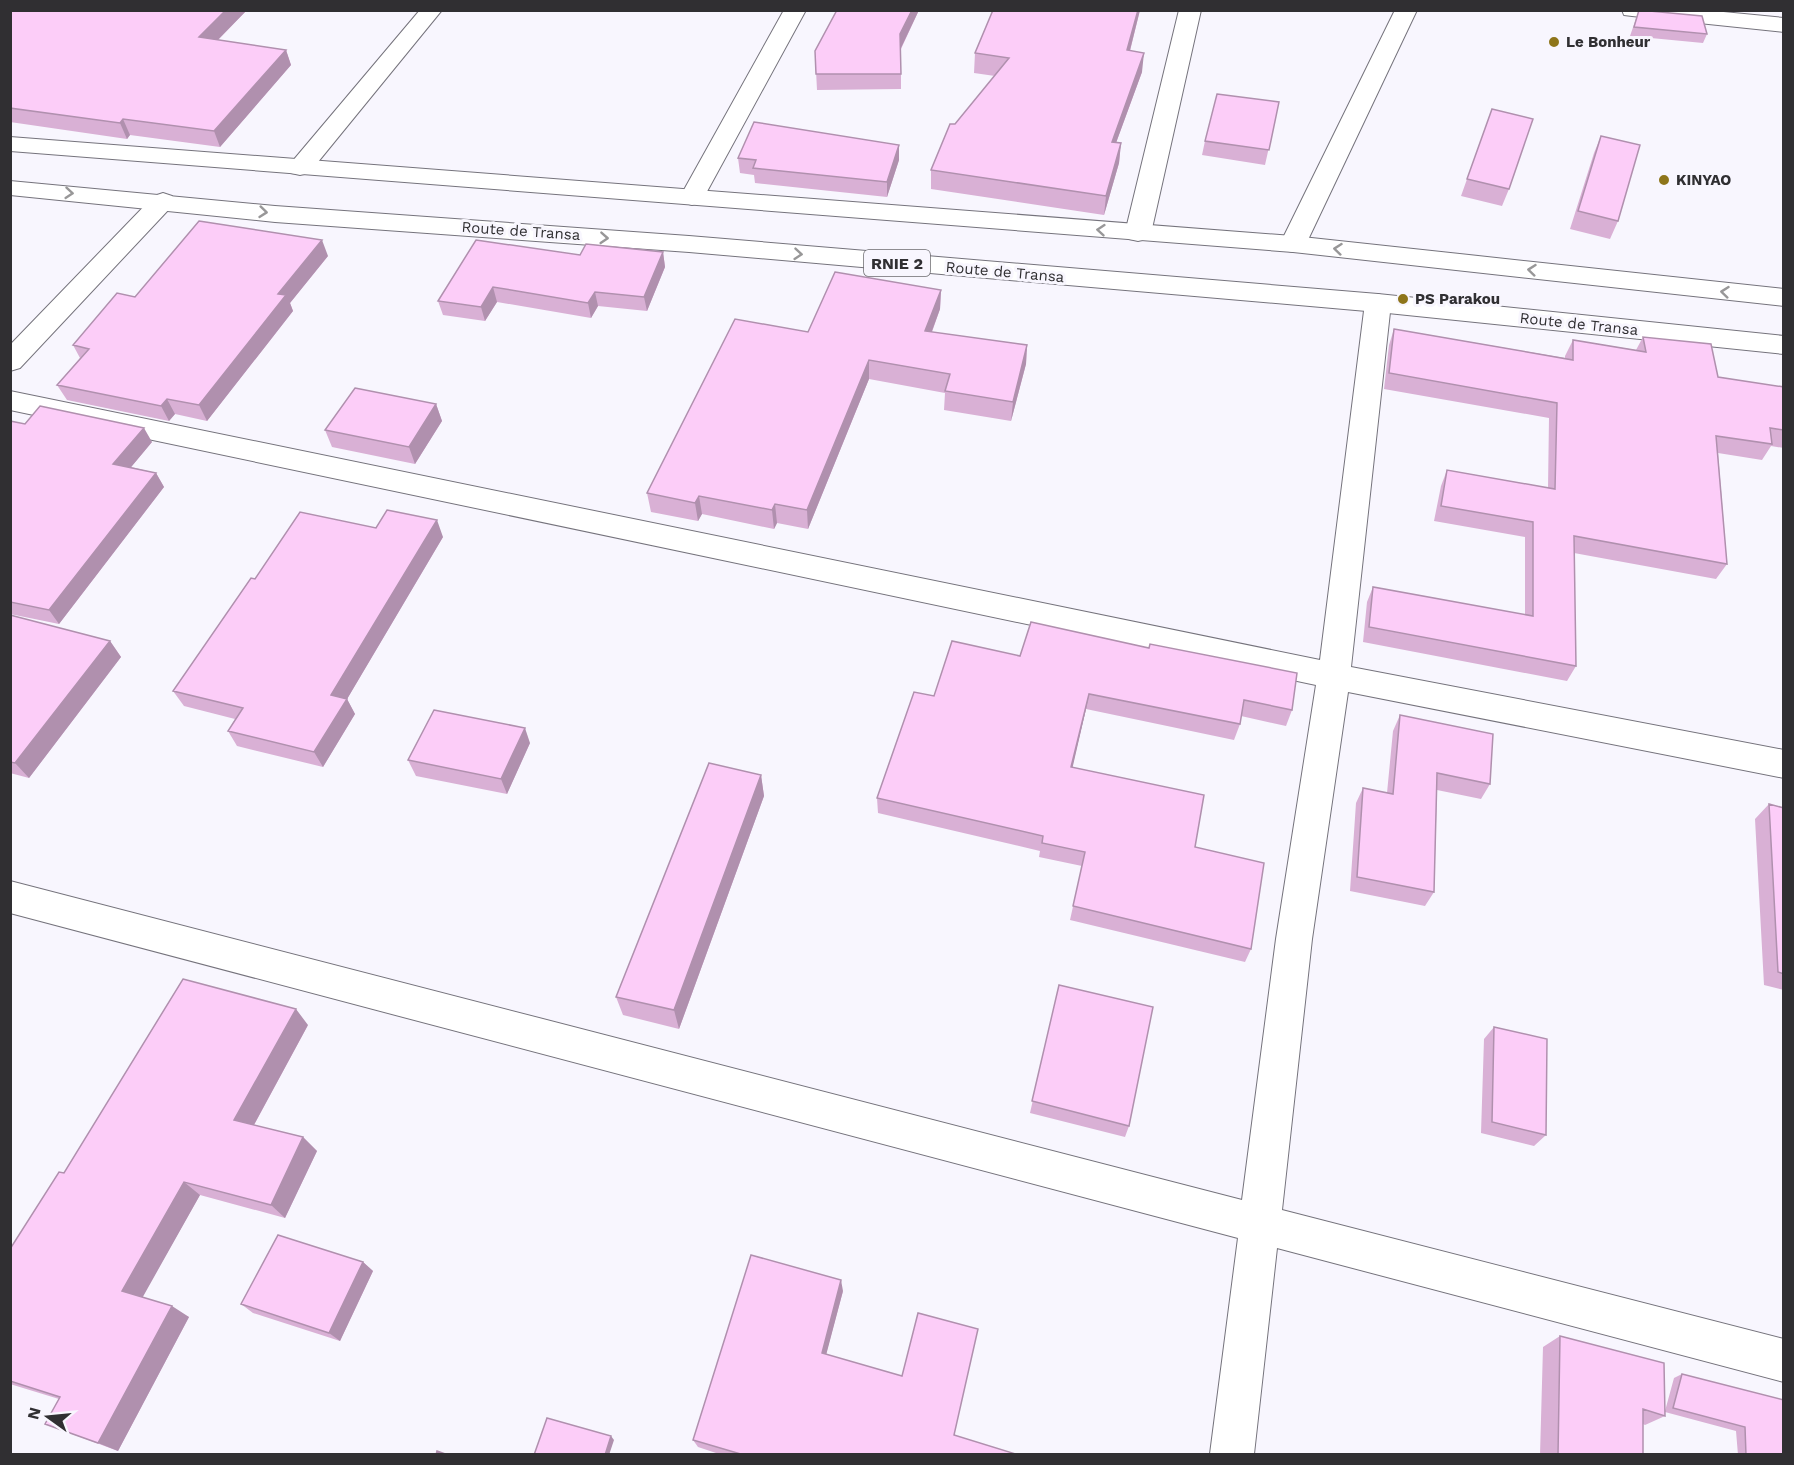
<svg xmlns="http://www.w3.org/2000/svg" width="1794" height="1465" font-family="'Work Sans',sans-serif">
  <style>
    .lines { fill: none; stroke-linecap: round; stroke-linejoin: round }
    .street-casing { stroke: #75737c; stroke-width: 2 }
    .primary-casing { stroke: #75737c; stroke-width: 2 }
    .street { fill: #fff; fill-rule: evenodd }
    .primary { fill: #fff; fill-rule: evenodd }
    .wall { fill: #d9b0d5 }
    .shaded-wall { fill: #b090ae }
    .building { fill: #fccdf8; stroke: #b090ae; stroke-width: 1.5 }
    .oneway { stroke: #989798 }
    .poi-dot { fill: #8e751a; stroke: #f8f6fe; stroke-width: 2 }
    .labels { text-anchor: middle; stroke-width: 6; stroke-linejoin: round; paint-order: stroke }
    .far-poi-label { font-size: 15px; font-weight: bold; fill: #302f32; stroke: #f8f6fe; text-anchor: start }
    .far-street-label { font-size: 15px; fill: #302f32; stroke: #f8f6fe }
    .shield { fill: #f8f6fe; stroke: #6c6b6f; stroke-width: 1.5 }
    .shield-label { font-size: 16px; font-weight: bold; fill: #302f32 }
  </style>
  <rect width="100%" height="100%" fill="#f8f6fe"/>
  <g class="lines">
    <g class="street-casing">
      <path id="street" d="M420 10H442L309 173 300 175 291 173 288 168 291 163Z
        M784 10H806L704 197 701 202 692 205 683 202 680 197Z
        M1179 10H1201L1151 233 1147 239 1138 241 1129 239 1125 233Z
        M1395 10H1417L1306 244 1302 250 1293 252 1284 250 1280 244Z
        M1622 10H1703L1784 18V32L1632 16 1624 15Z
        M163 193 172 196 175 201 172 206 20 368 10 371V345L154 196Z
        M1378 294 1387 297 1391 303 1351 667 1784 750V778L1348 692 1312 939 1282 1210 1784 1339V1382L1277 1248 1254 1454H1210L1238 1238 10 913V881L1242 1200 1276 939 1316 685 10 410V391L1320 660 1365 303 1369 297Z"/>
    </g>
    <g class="primary-casing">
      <path id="primary" d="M10 137 1293 236 1784 289V306L1293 252 10 151Z
        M10 181 275 206 689 236 1378 294 1784 336V354L1378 312 689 252 275 222 10 195Z"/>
    </g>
    <use href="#street" class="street"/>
    <use href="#primary" class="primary"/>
  </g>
  <path class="wall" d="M10 10H247L218 40 286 50 291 65 220 147 130 135 127 139 10 122Z
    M919 10 901 49V89L817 90 815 51Z
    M993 10H1140L1130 51 1142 72 1116 143H1121L1119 163 1104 215 931 189V170L955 124 995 76 974 73 975 53Z
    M1639 10 1707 34 1703 43 1630 36Z
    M1279 102 1265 165 1202 155 1205 141Z
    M1492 109 1509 189 1502 206 1461 196Z
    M1601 136 1618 221 1610 239 1570 229 1594 153Z
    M899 145V160L887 197 755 183 754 175 740 173 738 158Z
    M663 252 665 267 647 311 598 306 591 318 497 302 485 321 443 315 438 301 580 255Z
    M328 256 290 303 293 311 207 421 175 414 169 421 67 400 57 385 80 358 73 345 135 297Z
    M941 290 940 309 932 332 1027 345 1026 364 1011 421 944 410 945 393 869 379 808 529 777 523 774 529 702 514 698 521 651 512 647 493 808 332Z
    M1394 329 1565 358V356L1573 340 1636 350 1643 337 1718 377 1784 387V448L1771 446 1762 460 1718 453 1727 564 1716 579 1574 553 1576 666 1567 681 1363 642 1367 602 1373 587 1525 615V537L1434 521 1441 486 1447 470 1548 488 1549 418 1384 389 1389 345Z
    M436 404 442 421 415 464 332 447 325 430Z
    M10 421 25 424 152 442 131 467 156 473 164 487 59 624 10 614Z
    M376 528 443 537 347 699 355 714 323 767 237 746 228 731 235 719 184 706 173 691 255 579Z
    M10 615 110 641 121 657 29 778 10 773Z
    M1031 622 1292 710 1286 726 1241 716 1240 724 1234 740 1086 709 1072 768 1195 847 1251 949 1245 962 1070 920 1082 866 1039 857 1040 851 878 813 877 798 934 696 1020 656Z
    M1400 715 1490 784 1481 799 1437 790 1434 892 1425 906 1350 891 1356 803 1363 788 1387 793 1393 731Z
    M530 743 507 794 416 776 408 760Z
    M761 775 764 796 679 1029 623 1015 616 997Z
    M1769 804 1784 808V990L1764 985 1755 819Z
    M1059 985 1129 1126 1125 1137 1030 1113Z
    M308 1025 254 1125 303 1137 317 1151 285 1218 200 1195 142 1297 189 1317 118 1451 45 1424 59 1399 10 1384V1249Z
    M1494 1027 1546 1135 1534 1146 1481 1133 1484 1039Z
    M363 1262 373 1271 340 1341 253 1313 241 1304Z
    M843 1291 826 1354 954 1435 1019 1455H722L698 1447 693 1440Z
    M1560 1336 1665 1411 1674 1378 1682 1374 1784 1455H1738L1736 1431 1665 1412V1416L1645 1425 1643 1424V1455H1540L1543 1347Z"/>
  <path class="shaded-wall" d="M226 10H247L206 52 199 37Z
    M912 10H919L900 50V34Z
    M1138 10H1140L1125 70 1127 50Z
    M286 50 291 65 220 147 214 131Z
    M1144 53 1142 72 1109 162 1112 142Z
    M123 119 130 135 127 139 120 123Z
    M1121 143 1119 163 1104 215 1106 196Z
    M899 145V160L887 197V182Z
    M322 240 328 256 290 303 293 311 207 421 199 405 278 294Z
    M663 252 665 267 647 311 644 297Z
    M493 287 497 302 485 321 481 307Z
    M941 290 940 309 925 350V331Z
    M595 292 598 306 591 318 588 303Z
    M1027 345 1026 364 1011 421 1013 402Z
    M869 360V379L808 529 807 510Z
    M167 399 175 414 169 421 161 406Z
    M436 404 442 421 415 464 409 447Z
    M144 428 152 442 122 478 113 464Z
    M156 473 164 487 59 624 49 610Z
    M699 496 702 514 698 521 695 503Z
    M775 504 777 523 774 529 772 510Z
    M437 520 443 537 340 711 331 695Z
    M110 641 121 657 29 778 15 763Z
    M1089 694 1086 709 1069 783 1071 767Z
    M347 699 355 714 323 767 314 752Z
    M525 728 530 743 507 794 501 779Z
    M761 775 764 796 679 1029 674 1010Z
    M296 1009 308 1025 249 1134 234 1120Z
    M303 1137 317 1151 285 1218 271 1205Z
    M184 1182 200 1195 140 1302 122 1291Z
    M363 1262 373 1271 340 1341 329 1333Z
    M841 1280 843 1291 824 1363 822 1353Z
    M172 1306 189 1317 118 1451 98 1443Z
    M611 1436 614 1440 609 1455H605Z"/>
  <path class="building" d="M10 10H226L199 37 286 50 214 131 123 119 120 123 10 108Z
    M837 10H912L900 34 901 74H816L815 51Z
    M993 10H1138L1127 50 1144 53 1112 142 1121 143 1106 196 931 170 950 124H955L1009 58 975 53Z
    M1639 10 1702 16 1707 34 1634 27Z
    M1217 94 1279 102 1269 150 1205 141Z
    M1492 109 1533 119 1509 189 1467 179Z
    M754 122 899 145 887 182 753 168 756 160 738 158Z
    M1601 136 1640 145 1618 221 1578 211Z
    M199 221 322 240 278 294 286 295 199 405 167 399 161 406 57 385 89 349 73 345 117 293 135 297Z
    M476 240 580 255 586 244 663 252 644 297 595 292 588 303 493 287 481 307 438 301Z
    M835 272 941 290 925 331 1027 345 1013 402 945 391 950 374 869 360 807 510 775 504 772 510 699 496 695 503 647 493 735 319 808 332Z
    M1394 329 1573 360V340L1646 352 1643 337 1711 344 1718 377 1784 387V430L1770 428 1772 444 1716 436 1727 564 1574 536 1576 666 1369 627 1373 587 1533 616V522L1441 506 1447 470 1555 489 1557 403 1389 373Z
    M355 388 436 404 409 447 325 430Z
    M40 406 144 428 113 464 156 473 49 610 10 602V421L25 424Z
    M387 510 437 520 331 695 347 699 314 752 228 731 243 708 173 691 251 578 255 579 300 512 376 528Z
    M10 615 110 641 15 763 10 762Z
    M1031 622 1149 648 1150 644 1297 673 1292 710 1244 700 1240 724 1089 694 1071 767 1204 795 1195 847 1264 863 1251 949 1073 906 1085 852 1042 843 1043 836 877 798 914 692 934 696 952 641 1020 656Z
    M434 710 525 728 501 779 408 760Z
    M1400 715 1493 734 1490 784 1437 773 1434 892 1357 877 1363 788 1393 794Z
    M709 763 761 775 674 1010 616 997Z
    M1769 804 1784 808V974L1778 972Z
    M183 979 296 1009 234 1120 303 1137 271 1205 184 1182 122 1291 172 1306 98 1443 45 1424 60 1397 10 1381V1249L59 1172 64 1173Z
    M1059 985 1153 1007 1129 1126 1032 1101Z
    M1494 1027 1547 1039 1546 1135 1492 1122Z
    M278 1235 363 1262 329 1333 241 1304Z
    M751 1255 841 1280 822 1353 902 1376 918 1313 978 1329 954 1435 1019 1455H744L693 1440Z
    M1560 1336 1664 1363 1665 1416 1643 1409V1455H1558Z
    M1682 1374 1784 1400V1455H1746L1745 1427 1673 1408Z
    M547 1418 611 1436 605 1455H534Z
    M437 1451 448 1455H436Z"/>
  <defs><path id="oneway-chevron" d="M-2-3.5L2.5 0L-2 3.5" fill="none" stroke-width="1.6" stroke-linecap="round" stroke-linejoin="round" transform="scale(1.5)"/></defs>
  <g class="oneway">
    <use href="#oneway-chevron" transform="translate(69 193) rotate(5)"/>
    <use href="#oneway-chevron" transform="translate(263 212) rotate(6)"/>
    <use href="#oneway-chevron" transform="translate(1101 230) rotate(-175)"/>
    <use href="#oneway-chevron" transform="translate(604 238) rotate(4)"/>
    <use href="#oneway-chevron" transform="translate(1338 249) rotate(-174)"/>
    <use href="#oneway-chevron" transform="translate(798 254) rotate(5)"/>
    <use href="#oneway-chevron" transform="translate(1532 270) rotate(-174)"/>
    <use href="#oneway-chevron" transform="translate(1725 292) rotate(-174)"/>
  </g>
  <g class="poi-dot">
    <circle cx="1554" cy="42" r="6"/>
    <circle cx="1664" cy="180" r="6"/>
    <circle cx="1403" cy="299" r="6"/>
  </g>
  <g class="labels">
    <g class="far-poi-label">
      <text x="1566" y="47">Le Bonheur</text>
      <text x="1676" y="185">KINYAO</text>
      <text x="1415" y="304">PS Parakou</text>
    </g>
    <g class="far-street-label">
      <text transform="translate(521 231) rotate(4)" y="5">Route de Transa</text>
      <text transform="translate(1005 272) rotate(5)" y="5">Route de Transa</text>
      <text transform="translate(1579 324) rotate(6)" y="5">Route de Transa</text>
    </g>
    <rect class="shield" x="864" y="250" width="66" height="26" rx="4.5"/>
    <g class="shield-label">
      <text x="897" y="269">RNIE 2</text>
    </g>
  </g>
  <rect width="1794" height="1465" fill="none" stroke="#302f32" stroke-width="24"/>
  <g transform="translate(48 1417) rotate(285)" stroke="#f8f6fe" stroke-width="4.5" paint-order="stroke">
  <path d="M0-4.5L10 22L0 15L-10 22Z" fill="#302f32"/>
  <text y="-9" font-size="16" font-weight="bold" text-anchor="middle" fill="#302f32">N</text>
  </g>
</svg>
